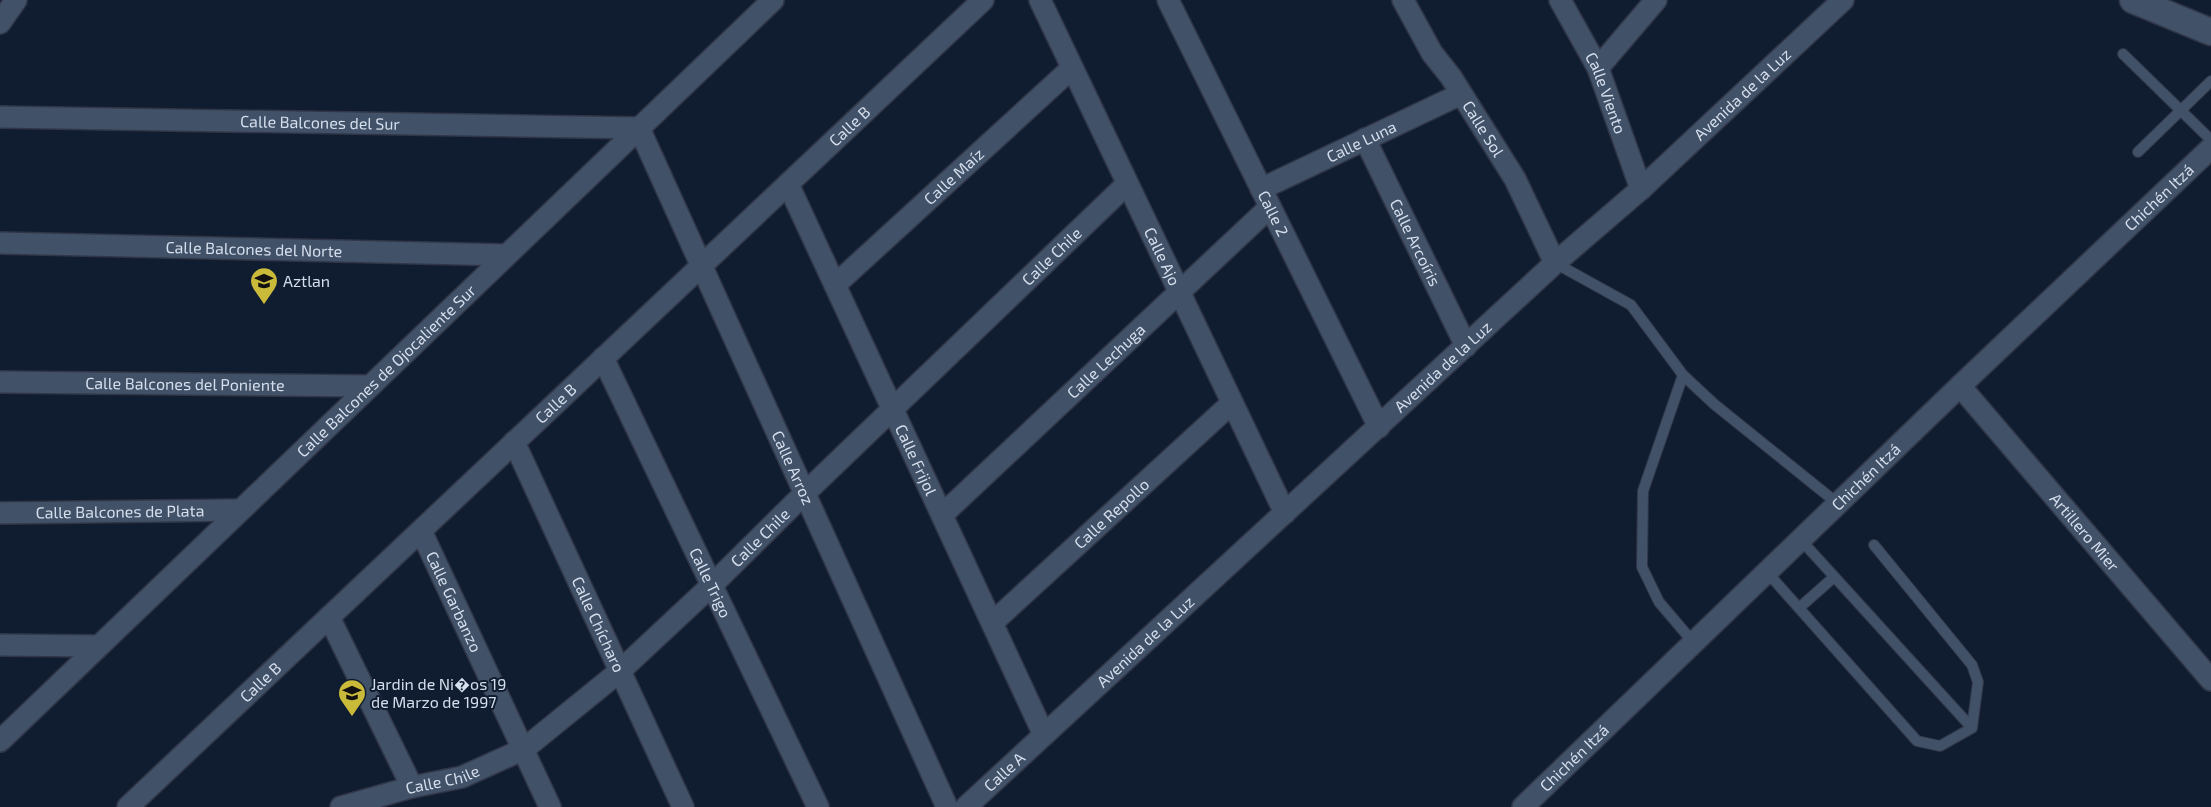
<svg xmlns="http://www.w3.org/2000/svg" width="2211" height="807" font-family="'Exo 2',sans-serif">
  <style>
    .lines { fill: none; stroke-linecap: round; stroke-linejoin: round }
    .service-casing { stroke: #303647; stroke-width: 12 }
    .minor-casing { stroke: #303647; stroke-width: 24 }
    .tertiary-casing { stroke: #303647; stroke-width: 29 }
    .service { stroke: #415168; stroke-width: 10 }
    .minor { stroke: #415168; stroke-width: 21 }
    .tertiary { stroke: #415168; stroke-width: 26 }
    .labels { text-anchor: middle; stroke-width: 4; stroke-linejoin: round; paint-order: stroke }
    .street-label { font-size: 16px; fill: #d5deec; stroke: #101d31 }
    .poi-label { font-size: 16px; fill: #d5deec; stroke: #101d31; text-anchor: start }
  </style>
  <rect width="100%" height="100%" fill="#101d31"/>
  <g class="lines">
    <g class="service-casing">
      <path id="service" d="M2123 54 2211 140
        M2138 152 2211 81
        M1555 263 1631 305 1683 375 1714 404 1837 503
        M1683 375 1643 491 1642 567 1659 602 1693 642
        M1874 545 1972 665 1978 682 1972 728
        M1766 571 1917 741 1940 746 1972 728 1800 539
        M1799 608 1834 577"/>
    </g>
    <g class="minor-casing">
      <g id="minor">
        <path id="s1" d="M1040 0 1285 513"/>
        <path id="s2" d="M1168 0 1379 427"/>
        <path id="s3" d="M1403 0 1432 53 1451 77 1515 179 1555 263"/>
        <path id="s4" d="M1560 0 1598 68 1641 189"/>
        <path d="M0 23 16 0"/>
        <path d="M1598 68 1656 0"/>
        <path id="s5" d="M0 117 639 128 947 807"/>
        <path id="s6" d="M1365 139 1466 346"/>
        <path id="s7" d="M788 184 1044 735"/>
        <path id="s8" d="M1261 189 1461 94"/>
        <path id="s9" d="M0 243 506 255"/>
        <path id="s10" d="M835 285 1072 68"/>
        <path id="s11" d="M603 358 818 807"/>
        <path id="s12" d="M0 382 370 386"/>
        <path id="s13" d="M1960 386 2211 680"/>
        <path id="s14" d="M514 442 683 807"/>
        <path id="s15" d="M0 513 240 510"/>
        <path id="s16" d="M942 515 1270 207"/>
        <path id="s17" d="M421 531 550 807"/>
        <path d="M329 617 412 787"/>
        <path id="s18" d="M992 623 1232 403"/>
        <path d="M0 645 98 646"/>
        <path id="s19" d="M0 741 773 0"/>
        <path id="s20" d="M128 807 983 0"/>
        <path id="s21" d="M341 807 412 787 462 777 524 749 620 671 712 585 805 493 1127 184"/>
        <path id="s22" d="M966 807 1555 263 1641 189 1843 0"/>
        <path id="s23" d="M1523 807 1960 386 2211 148"/>
      </g>
    </g>
    <g class="tertiary-casing">
      <path id="tertiary" d="M2133 0 2211 32"/>
    </g>
    <use href="#service" class="service"/>
    <use href="#minor" class="minor"/>
    <use href="#tertiary" class="tertiary"/>
  </g>
  <defs>
    <g id="school-pin" transform="scale(1.4375)"><path d="M0 17L-7.5 6A9.5 9.5 0 1 1 7.5 6Z" fill="#caba3a" stroke="#101d31"/><path d="M0-5L7-2L0 1L-7-2ZM-4 1L0 2.5L4 1V4Q0 6-4 4Z" fill="#111"/></g>
  </defs>
  <g fill-rule="evenodd">
    <use href="#school-pin" x="264" y="281"/>
    <use href="#school-pin" x="352" y="693"/>
  </g>
  <g class="labels">
    <g class="street-label">
      <text dy="6" stroke="none"><textPath href="#s4" startOffset="104">Calle Viento</textPath></text>
      <text dy="6" stroke="none"><textPath href="#s22" startOffset="1054">Avenida de la Luz</textPath></text>
      <text dy="6" stroke="none"><textPath href="#s5" startOffset="320">Calle Balcones del Sur</textPath></text>
      <text dy="6" stroke="none"><textPath href="#s20" startOffset="992">Calle B</textPath></text>
      <text dy="6" stroke="none"><textPath href="#s3" startOffset="152">Calle Sol</textPath></text>
      <text dy="6" stroke="none"><textPath href="#s8" startOffset="111">Calle Luna</textPath></text>
      <text dy="6" stroke="none"><textPath href="#s10" startOffset="161">Calle Maíz</textPath></text>
      <text dy="6" stroke="none"><textPath href="#s23" startOffset="881">Chichén Itzá</textPath></text>
      <text dy="6" stroke="none"><textPath href="#s2" startOffset="238">Calle 2</textPath></text>
      <text dy="6" stroke="none"><textPath href="#s6" startOffset="115">Calle Arcoíris</textPath></text>
      <text dy="6" stroke="none"><textPath href="#s9" startOffset="254">Calle Balcones del Norte</textPath></text>
      <text dy="6" stroke="none"><textPath href="#s21" startOffset="915">Calle Chile</textPath></text>
      <text dy="6" stroke="none"><textPath href="#s1" startOffset="284">Calle Ajo</textPath></text>
      <text dy="6" stroke="none"><textPath href="#s16" startOffset="225">Calle Lechuga</textPath></text>
      <text dy="6" stroke="none"><textPath href="#s22" startOffset="649">Avenida de la Luz</textPath></text>
      <text dy="6" stroke="none"><textPath href="#s19" startOffset="535">Calle Balcones de Ojocaliente Sur</textPath></text>
      <text dy="6" stroke="none"><textPath href="#s12" startOffset="185">Calle Balcones del Poniente</textPath></text>
      <text dy="6" stroke="none"><textPath href="#s20" startOffset="588">Calle B</textPath></text>
      <text dy="6" stroke="none"><textPath href="#s7" startOffset="304">Calle Frijol</textPath></text>
      <text dy="6" stroke="none"><textPath href="#s5" startOffset="1012">Calle Arroz</textPath></text>
      <text dy="6" stroke="none"><textPath href="#s23" startOffset="476">Chichén Itzá</textPath></text>
      <text dy="6" stroke="none"><textPath href="#s15" startOffset="120">Calle Balcones de Plata</textPath></text>
      <text dy="6" stroke="none"><textPath href="#s18" startOffset="162">Calle Repollo</textPath></text>
      <text dy="6" stroke="none"><textPath href="#s13" startOffset="192">Artillero Mier</textPath></text>
      <text dy="6" stroke="none"><textPath href="#s21" startOffset="510">Calle Chile</textPath></text>
      <text dy="6" stroke="none"><textPath href="#s11" startOffset="249">Calle Trigo</textPath></text>
      <text dy="6" stroke="none"><textPath href="#s17" startOffset="78">Calle Garbanzo</textPath></text>
      <text dy="6" stroke="none"><textPath href="#s14" startOffset="201">Calle Chícharo</textPath></text>
      <text dy="6" stroke="none"><textPath href="#s22" startOffset="244">Avenida de la Luz</textPath></text>
      <text dy="6" stroke="none"><textPath href="#s20" startOffset="182">Calle B</textPath></text>
      <text dy="6" stroke="none"><textPath href="#s23" startOffset="71">Chichén Itzá</textPath></text>
      <text dy="6" stroke="none"><textPath href="#s22" startOffset="52">Calle A</textPath></text>
      <text dy="6" stroke="none"><textPath href="#s21" startOffset="105">Calle Chile</textPath></text>
    </g>
    <g class="poi-label">
      <text x="283" y="287">Aztlan</text>
      <text x="371" y="690">Jardin de Ni�os 19<tspan x="371" dy="18">de Marzo de 1997</tspan></text>
    </g>
  </g>
</svg>
